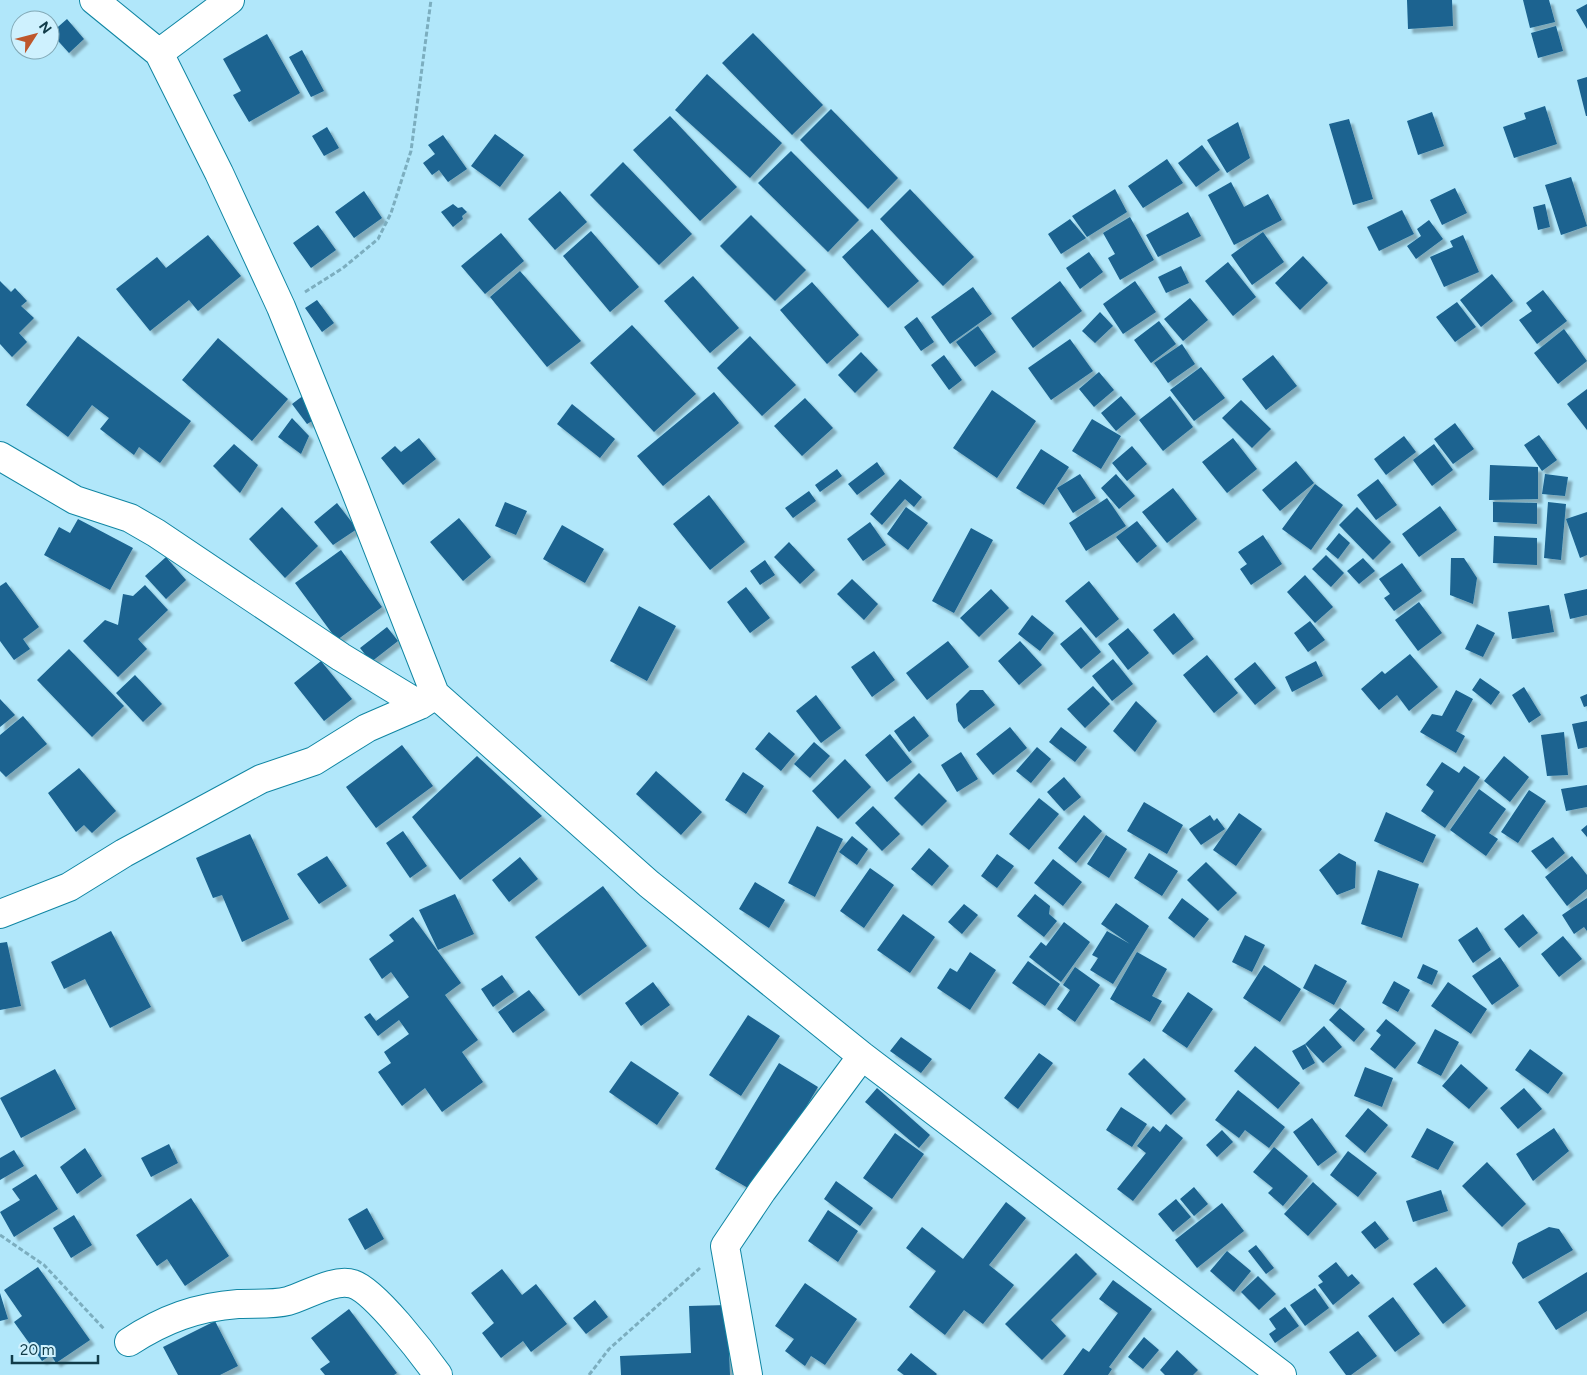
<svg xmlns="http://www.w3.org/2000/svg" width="1587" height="1375" font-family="Figtree,sans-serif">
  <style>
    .building { fill: #1a6390; filter: url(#shadow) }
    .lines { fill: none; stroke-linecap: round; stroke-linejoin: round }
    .street-casing { stroke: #1086a3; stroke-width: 30 }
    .path { stroke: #7caebf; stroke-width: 3; stroke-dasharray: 5 2.5; stroke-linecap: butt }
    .street { stroke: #fff; stroke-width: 28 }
  </style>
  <defs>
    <filter id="shadow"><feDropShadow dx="4.5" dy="4.5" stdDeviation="1" flood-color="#0004"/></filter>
  </defs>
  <rect width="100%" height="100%" fill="#b1e7fa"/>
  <path class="building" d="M1407 0H1452L1453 26 1408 29Z
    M1523 0H1549L1555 22 1530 28Z
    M1587 4V29L1576 10Z
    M67 19 84 39 69 53 51 33Z
    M1556 26 1563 51 1538 58 1531 33Z
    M753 33 823 105 792 135 722 63Z
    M267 34 300 93 249 122 233 95 241 91 223 59Z
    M302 50 324 91 311 97 289 57Z
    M707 74 782 143 750 178 675 110Z
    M1587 77V116H1586L1577 80Z
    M1545 106 1557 144 1514 158 1503 127 1526 119 1524 113Z
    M831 109 898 178 868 209 800 140Z
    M1432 112 1444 146 1418 155 1407 121Z
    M670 116 737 187 700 221 633 150Z
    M1349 119 1373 199 1353 205 1329 124Z
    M1238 122 1250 158 1227 173 1207 140Z
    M327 127 339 148 324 156 312 136Z
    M495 134 524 155 500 187 471 166Z
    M443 135 467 169 448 182 439 170 432 175 423 163 435 154 428 145Z
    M1202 145 1220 170 1196 187 1178 163Z
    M791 151 859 220 828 252 758 183Z
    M1167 159 1183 183 1143 208 1128 186Z
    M623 162 692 234 659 265 590 195Z
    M1571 177 1587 226 1561 235 1545 185Z
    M1231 182 1244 207 1268 194 1282 220 1234 245 1208 195Z
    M1455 188 1467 213 1442 225 1430 200Z
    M910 189 974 257 943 286 880 219Z
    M1115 189 1127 212 1087 237 1072 216Z
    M364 191 382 218 354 238 335 212Z
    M560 191 587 222 555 250 528 219Z
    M453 204 458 208 462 207 467 212 462 216 463 219 453 227 441 212Z
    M1545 204 1550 227 1538 230 1533 207Z
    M1402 210 1414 234 1379 251 1367 227Z
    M1188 212 1201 236 1158 257 1146 235Z
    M751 215 806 270 775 301 720 246Z
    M1130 217 1154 260 1120 280 1108 258 1115 254 1103 233Z
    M1070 219 1086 238 1061 254 1048 234Z
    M1429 220 1443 239 1416 259 1407 246 1421 236 1417 229Z
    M318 225 336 250 311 268 293 243Z
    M872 229 919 281 888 308 842 257Z
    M591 231 639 287 610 312 563 256Z
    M1263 232 1284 262 1252 285 1231 255Z
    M501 233 524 261 485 294 461 266Z
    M208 235 241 276 198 311 189 300 150 331 116 289 157 257 166 268Z
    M1463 235 1479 272 1444 287 1430 257 1453 247 1450 241Z
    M1089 252 1103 272 1080 289 1066 268Z
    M1303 256 1328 283 1300 310 1275 283Z
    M1228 262 1256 297 1233 316 1205 281Z
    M1181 266 1189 283 1166 293 1158 277Z
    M520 271 581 341 547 367 490 297Z
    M1492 274 1513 301 1481 327 1460 300Z
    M693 276 739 328 710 353 664 301Z
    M0 281 11 292 15 288 27 301 21 306 34 318 19 333 27 342 12 357 0 344Z
    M1060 281 1082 311 1033 348 1011 318Z
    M1135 281 1156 312 1123 334 1103 304Z
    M812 282 859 335 827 364 780 310Z
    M973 287 992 314 950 344 931 317Z
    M1543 290 1567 321 1537 344 1519 320 1532 311 1526 303Z
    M1190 298 1208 320 1183 341 1164 319Z
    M317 300 334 323 322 332 305 308Z
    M1457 302 1476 327 1455 342 1436 317Z
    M1100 312 1113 326 1095 343 1082 331Z
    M917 317 934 342 921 351 904 327Z
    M1159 321 1176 344 1151 363 1134 340Z
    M632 325 696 394 654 432 590 363Z
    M978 326 996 352 975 367 956 342Z
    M1564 329 1587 361 1558 384 1534 353Z
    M78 336 191 421 160 463 139 447 134 455 100 429 109 418 92 405 68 437 26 405Z
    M750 336 796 385 762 416 717 368Z
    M218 338 288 399 252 441 182 380Z
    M1070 339 1093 371 1051 400 1028 368Z
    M1182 344 1195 364 1168 383 1154 363Z
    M861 352 878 370 855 393 838 375Z
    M944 355 962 380 949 390 931 365Z
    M1273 355 1297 386 1266 410 1242 379Z
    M1201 367 1225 398 1194 421 1170 390Z
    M1099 372 1114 390 1094 407 1079 389Z
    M1587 389V430L1567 404Z
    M992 390 1036 421 997 478 953 448Z
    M714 392 739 423 663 486 637 456Z
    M304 395 319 417 307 424 292 404Z
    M1121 396 1136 414 1116 431 1101 413Z
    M1170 396 1193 427 1163 451 1139 420Z
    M805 398 833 428 802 456 774 426Z
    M1241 400 1271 429 1252 448 1222 418Z
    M572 404 615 439 600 458 557 424Z
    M292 418 309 436 301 454 278 437Z
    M1092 419 1121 436 1101 469 1072 451Z
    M1455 423 1474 449 1453 464 1434 439Z
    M1539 435 1557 460 1542 471 1524 445Z
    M1404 436 1416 452 1386 475 1374 459Z
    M419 438 436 459 403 485 381 458 395 446 401 452Z
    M1233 438 1257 469 1227 493 1202 462Z
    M234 444 258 465 240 493 213 466Z
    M1434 444 1453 470 1432 486 1413 460Z
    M1132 446 1147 464 1127 481 1112 463Z
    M1041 449 1069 467 1044 505 1016 488Z
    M1296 461 1314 483 1280 511 1262 490Z
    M877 462 885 474 857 495 848 484Z
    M1490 465 1538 467V499L1489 500Z
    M837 469 842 476 820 492 815 485Z
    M1080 474 1096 498 1073 513 1057 488Z
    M1116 474 1135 496 1119 509 1101 488Z
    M1545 474 1568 477 1565 496 1542 494Z
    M900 479 922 497 914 507 905 499 882 525 870 514Z
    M1378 479 1397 505 1376 520 1357 495Z
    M1315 484 1343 505 1311 550 1282 529Z
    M1173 488 1197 519 1167 543 1142 512Z
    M809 491 816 501 793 518 785 508Z
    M709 495 745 542 710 570 673 524Z
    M1107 498 1126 526 1086 551 1069 523Z
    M505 502 527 511 516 535 495 526Z
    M1493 502 1537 503V524L1493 522Z
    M1548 502 1566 504 1561 560 1544 558Z
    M337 503 357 529 333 545 314 522Z
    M1440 506 1457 530 1419 557 1402 534Z
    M282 507 318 546 285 578 249 539Z
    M906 507 928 523 908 550 887 534Z
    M1357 507 1391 542 1373 560 1339 525Z
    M1587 512V555L1580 558 1566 519Z
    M459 518 491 557 463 581 430 542Z
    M78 519 133 548 110 590 44 555 59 527 70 533Z
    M1137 521 1157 546 1137 563 1116 537Z
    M870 522 886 545 863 561 847 539Z
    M562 525 604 549 585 583 543 559Z
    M971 528 993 540 954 613 932 601Z
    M1339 533 1350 543 1338 559 1326 549Z
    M1263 535 1282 564 1251 585 1240 569 1247 564 1238 552Z
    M1494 536 1537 538V565L1493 563Z
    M789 542 815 570 800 584 774 557Z
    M341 550 382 607 337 640 295 583Z
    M1326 555 1344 573 1331 587 1312 569Z
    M166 557 186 580 166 599 145 576Z
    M1363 558 1375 571 1359 584 1347 571Z
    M1451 558H1464L1477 578 1473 604 1450 595Z
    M765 560 775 575 760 585 750 571Z
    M1402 563 1422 591 1394 611 1384 598 1390 594 1379 579Z
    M1305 575 1333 607 1315 623 1287 592Z
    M852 579 878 604 864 620 837 594Z
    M1089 581 1119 619 1096 638 1065 601Z
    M6 582 39 627 23 639 30 649 14 660 0 641V586Z
    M145 585 168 610 138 639 147 649 118 677 83 641 105 620 118 625 123 594 133 596Z
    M746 587 770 618 750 633 727 602Z
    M991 589 1009 608 979 637 960 618Z
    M1587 589V615L1570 619 1564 594Z
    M1419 602 1442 633 1418 651 1395 620Z
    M1549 605 1554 632 1512 639 1508 612Z
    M639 606 676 626 647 681 610 661Z
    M1174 613 1194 639 1173 655 1153 630Z
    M1032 615 1054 633 1040 651 1018 634Z
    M1310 621 1325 640 1308 652 1294 633Z
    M1477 624 1495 633 1483 657 1465 649Z
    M387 627 398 641 371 662 360 648Z
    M1081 627 1101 652 1081 669 1060 644Z
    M1128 628 1149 653 1128 670 1108 644Z
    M948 641 969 667 927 700 906 673Z
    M1020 641 1042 665 1019 685 998 661Z
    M69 649 124 706 92 737 37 680Z
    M874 651 895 680 872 697 851 667Z
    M1410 654 1438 687 1409 711 1397 695 1379 710 1361 689 1382 671 1385 674Z
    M1207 655 1238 693 1214 713 1183 675Z
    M1113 659 1133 684 1112 701 1092 676Z
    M321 661 352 699 324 721 294 683Z
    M1316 661 1323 676 1292 692 1285 677Z
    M1255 662 1276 688 1255 705 1234 679Z
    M135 675 162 704 143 722 116 693Z
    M1480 678 1500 692 1491 705 1472 690Z
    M1093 686 1110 704 1085 728 1067 709Z
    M1524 687 1541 715 1529 723 1512 695Z
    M970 690H983L995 705 964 729 958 721 956 704Z
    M1456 690 1473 699 1456 731 1465 736 1456 753 1420 732 1432 714 1442 716Z
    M1587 694V706L1584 707 1580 697Z
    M816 695 841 728 821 743 796 711Z
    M0 699 15 715 0 727Z
    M1136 701 1157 721 1135 752 1113 731Z
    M23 716 47 744 6 777 0 771V735Z
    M914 716 929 736 909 752 894 731Z
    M1587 721V747L1578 749 1572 724Z
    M1010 727 1027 748 993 775 976 754Z
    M1061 727 1087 747 1075 762 1049 742Z
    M769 732 795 754 781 771 755 749Z
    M1564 732 1568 775 1547 776 1541 735Z
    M890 734 912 762 887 782 865 755Z
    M814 742 830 756 810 778 794 764Z
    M402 745 433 786 376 828 346 787Z
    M1037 747 1051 759 1031 783 1016 771Z
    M961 752 978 779 957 792 941 765Z
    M477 756 542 816 460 880 412 817Z
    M1504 756 1529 777 1510 802 1484 781Z
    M845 759 871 787 838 819 812 791Z
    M1442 762 1459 773 1464 766 1480 777 1445 828 1421 811 1434 791 1426 785Z
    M79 768 116 811 92 833 84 825 76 832 48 793Z
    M656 771 702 812 681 835 636 794Z
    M743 772 764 786 746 814 725 800Z
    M919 773 947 801 922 826 894 798Z
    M1064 777 1081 797 1064 811 1047 792Z
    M1587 785V807L1566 811 1561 789Z
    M1479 789 1506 809 1489 833 1498 839 1486 856 1450 830Z
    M1529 790 1546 801 1518 843 1501 832Z
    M1039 798 1059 814 1029 850 1009 834Z
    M1144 802 1183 825 1167 854 1127 831Z
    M873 806 900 834 882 851 855 823Z
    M1386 812 1436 835 1423 863 1374 841Z
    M1239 813 1262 829 1236 866 1213 850Z
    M1084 815 1102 831 1076 863 1058 848Z
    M1210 815 1214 821 1217 818 1225 829 1201 845 1189 829Z
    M1587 825V837L1581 830Z
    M817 826 843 839 815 897 788 883Z
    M403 831 427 866 410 878 386 843Z
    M250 834 289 919 242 942 222 895 213 898 196 858Z
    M1106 835 1127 849 1109 878 1087 864Z
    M852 836 868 849 857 865 839 852Z
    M1553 837 1565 853 1546 869 1531 851Z
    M929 848 949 866 932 886 911 869Z
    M1149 853 1178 871 1162 896 1134 878Z
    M1339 853 1356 862 1355 888 1337 895 1319 870Z
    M997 854 1014 866 997 888 981 876Z
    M327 856 347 886 319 904 297 874Z
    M1572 856 1587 875V889L1567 906 1545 877Z
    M520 857 538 879 509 902 492 880Z
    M1053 859 1082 882 1063 906 1034 883Z
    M1206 862 1237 893 1218 911 1187 880Z
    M870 868 894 885 864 928 840 911Z
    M1378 870 1419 884 1402 938 1361 924Z
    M755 882 785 900 769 928 739 909Z
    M603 886 647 946 579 996 535 937Z
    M455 894 474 934 438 950 419 910Z
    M1035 894 1050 906 1049 914 1057 921 1044 937 1017 916Z
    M1182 898 1209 919 1194 938 1168 918Z
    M1587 898V931L1584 927 1574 934 1562 915Z
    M1116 903 1149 926 1113 984 1090 970 1098 958 1092 955 1107 931 1130 944 1101 924Z
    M964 904 978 915 962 934 948 922Z
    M903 914 935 937 910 973 877 950Z
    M1523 914 1538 933 1519 948 1504 929Z
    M413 917 461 983 445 995 478 1040 462 1052 483 1082 442 1112 425 1088 402 1106 378 1072 391 1063 384 1052 409 1034 399 1020 378 1036 364 1017 370 1013 376 1021 409 997 391 972 382 979 369 959 394 941 389 935Z
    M1064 922 1090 942 1061 982 1029 957 1041 942 1046 946Z
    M1477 927 1491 950 1473 963 1458 940Z
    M111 931 151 1007 110 1028 85 979 64 989 51 962Z
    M1245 935 1265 945 1252 972 1232 962Z
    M1563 936 1582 959 1559 977 1541 954Z
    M7 942 21 1006 0 1010V943Z
    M970 952 996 970 970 1010 937 988 950 968 957 972Z
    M1137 952 1167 969 1152 996 1162 1001 1150 1022 1110 999Z
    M1500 957 1519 986 1492 1005 1472 976Z
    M1028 961 1060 984 1045 1006 1012 983Z
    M1315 964 1347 981 1334 1005 1303 988Z
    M1423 964 1438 971 1432 985 1417 978Z
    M1264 965 1301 989 1280 1022 1243 998Z
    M1075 967 1100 985 1075 1022 1057 1009 1070 990 1063 985Z
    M502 975 514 992 493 1007 481 989Z
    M1394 981 1410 990 1398 1012 1382 1003Z
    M653 982 670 1005 641 1026 625 1003Z
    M1448 982 1487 1009 1471 1034 1431 1006Z
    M529 990 545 1010 513 1033 498 1012Z
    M1188 992 1213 1009 1187 1048 1162 1031Z
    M1340 1008 1365 1029 1354 1042 1329 1020Z
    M748 1015 780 1036 741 1096 709 1075Z
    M1386 1019 1416 1043 1395 1069 1370 1049 1381 1035 1376 1031Z
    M1324 1026 1342 1047 1323 1063 1305 1044Z
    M1435 1029 1459 1042 1441 1076 1417 1063Z
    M901 1037 932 1059 921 1073 890 1051Z
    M1305 1044 1315 1063 1303 1070 1292 1051Z
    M1255 1046 1300 1083 1278 1109 1234 1071Z
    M1530 1049 1563 1073 1548 1094 1515 1070Z
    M1039 1053 1053 1063 1018 1109 1004 1098Z
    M1144 1058 1186 1099 1171 1115 1128 1074Z
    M631 1061 679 1093 657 1125 609 1092Z
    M779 1063 818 1087 755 1192 715 1169Z
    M1461 1064 1488 1088 1469 1109 1442 1086Z
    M1365 1067 1393 1078 1382 1107 1354 1096Z
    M55 1069 76 1109 21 1138 0 1098Z
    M877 1088 930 1135 919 1148 865 1102Z
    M1524 1088 1542 1109 1518 1129 1500 1108Z
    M1238 1090 1285 1127 1269 1148 1245 1130 1239 1138 1215 1120Z
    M1121 1107 1147 1124 1132 1147 1106 1130Z
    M1368 1108 1388 1125 1365 1153 1345 1136Z
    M1312 1118 1337 1152 1318 1166 1293 1132Z
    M1166 1124 1183 1138 1133 1201 1117 1189 1146 1153 1137 1146 1153 1126 1160 1132Z
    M1427 1128 1454 1142 1438 1170 1411 1157Z
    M1554 1128 1569 1151 1533 1181 1516 1154Z
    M1222 1130 1233 1142 1217 1157 1206 1145Z
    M895 1133 924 1154 892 1199 863 1178Z
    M169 1144 178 1163 151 1177 141 1158Z
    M1274 1147 1308 1176 1283 1206 1268 1193 1273 1188 1253 1172Z
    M85 1148 102 1176 77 1194 60 1167Z
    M14 1150 24 1166 0 1180V1158Z
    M1348 1151 1377 1173 1358 1197 1330 1175Z
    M1487 1162 1526 1204 1502 1227 1462 1186Z
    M36 1174 58 1209 14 1237 0 1212 20 1200 12 1189Z
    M836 1181 873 1208 860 1226 824 1199Z
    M1313 1182 1337 1204 1308 1236 1284 1214Z
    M1194 1187 1208 1204 1194 1216 1180 1199Z
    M1441 1190 1448 1211 1413 1222 1406 1201Z
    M191 1198 229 1256 185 1286 167 1259 157 1266 136 1235Z
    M1176 1199 1191 1217 1173 1232 1158 1214Z
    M1006 1202 1026 1218 989 1265 1014 1285 983 1324 964 1310 945 1335 909 1307 936 1271 906 1248 922 1227 963 1259Z
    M1222 1203 1244 1231 1197 1268 1175 1240Z
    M367 1208 384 1239 365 1250 348 1219Z
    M828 1210 858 1231 838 1262 808 1241Z
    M74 1215 92 1245 71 1258 53 1228Z
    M1375 1221 1389 1239 1375 1249 1361 1232Z
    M1549 1227 1559 1229 1573 1250 1523 1279 1512 1263 1518 1243Z
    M1256 1245 1274 1268 1266 1274 1248 1251Z
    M1227 1251 1251 1271 1234 1292 1210 1271Z
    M1076 1253 1097 1274 1051 1320 1066 1336 1042 1360 1005 1324Z
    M1336 1262 1348 1277 1352 1274 1360 1283 1333 1305 1318 1285 1323 1282 1318 1276Z
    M38 1267 90 1340 56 1363 51 1355 42 1361 14 1322 22 1316 4 1290Z
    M1436 1267 1466 1306 1443 1324 1413 1284Z
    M502 1269 522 1295 536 1284 567 1324 531 1352 523 1341 501 1358 482 1333 494 1323 471 1293Z
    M1587 1272V1311L1556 1330 1538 1302Z
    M1258 1276 1276 1294 1259 1310 1241 1292Z
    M1113 1280 1152 1309 1109 1367 1112 1369 1108 1375H1063L1083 1348 1089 1352 1118 1313 1099 1299Z
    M805 1283 857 1319 825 1365 811 1356 805 1366 785 1351 794 1339 775 1326Z
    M1315 1288 1329 1308 1305 1326 1290 1305Z
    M0 1293 8 1319 0 1321Z
    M1393 1297 1420 1334 1395 1352 1368 1316Z
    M595 1300 608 1317 586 1334 573 1318Z
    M727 1305 730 1375H621L620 1356 691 1353 689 1306Z
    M1285 1307 1299 1326 1275 1343 1269 1334 1276 1329 1269 1319Z
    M349 1309 397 1373 394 1375H325L320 1369 330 1362 311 1338Z
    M215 1321 238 1366 220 1375H178L163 1347Z
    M1358 1331 1377 1356 1351 1375H1346L1329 1352Z
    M1144 1337 1159 1350 1143 1369 1128 1357Z
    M1177 1350 1198 1370 1193 1375H1165L1160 1370Z
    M911 1353 937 1374 936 1375H904L897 1370Z"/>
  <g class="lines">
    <g class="street-casing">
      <path id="street" d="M94 0 159 53 219 173 281 307 354 487 435 694 649 884 862 1056 1282 1375
        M159 53 230 0
        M0 456 75 500 130 518 156 533 341 657 420 705
        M0 914 69 887 124 853 261 779 314 761 367 728 420 705 432 697
        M129 1342C164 1319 197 1307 238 1304 254 1303 273 1305 288 1301 306 1296 334 1278 353 1284 375 1291 423 1354 438 1375
        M748 1375 725 1246 762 1191 862 1056"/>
    </g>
    <path class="path" d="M305 292 343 268 378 239 391 213 411 151 431 0
      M0 1235 44 1265 105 1330
      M589 1375 609 1349 700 1268"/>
    <use href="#street" class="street"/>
  </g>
  <g transform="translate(35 35) rotate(54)"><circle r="24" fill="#cef1fe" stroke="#82a9b6"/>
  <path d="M0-4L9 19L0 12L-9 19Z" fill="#be572c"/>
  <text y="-8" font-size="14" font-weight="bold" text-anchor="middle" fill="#113c49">N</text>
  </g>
  <path d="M12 1355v8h86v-8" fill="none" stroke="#113c49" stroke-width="2.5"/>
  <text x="20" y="1355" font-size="15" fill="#113c49" stroke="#cef1fe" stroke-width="4" paint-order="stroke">20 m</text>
</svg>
